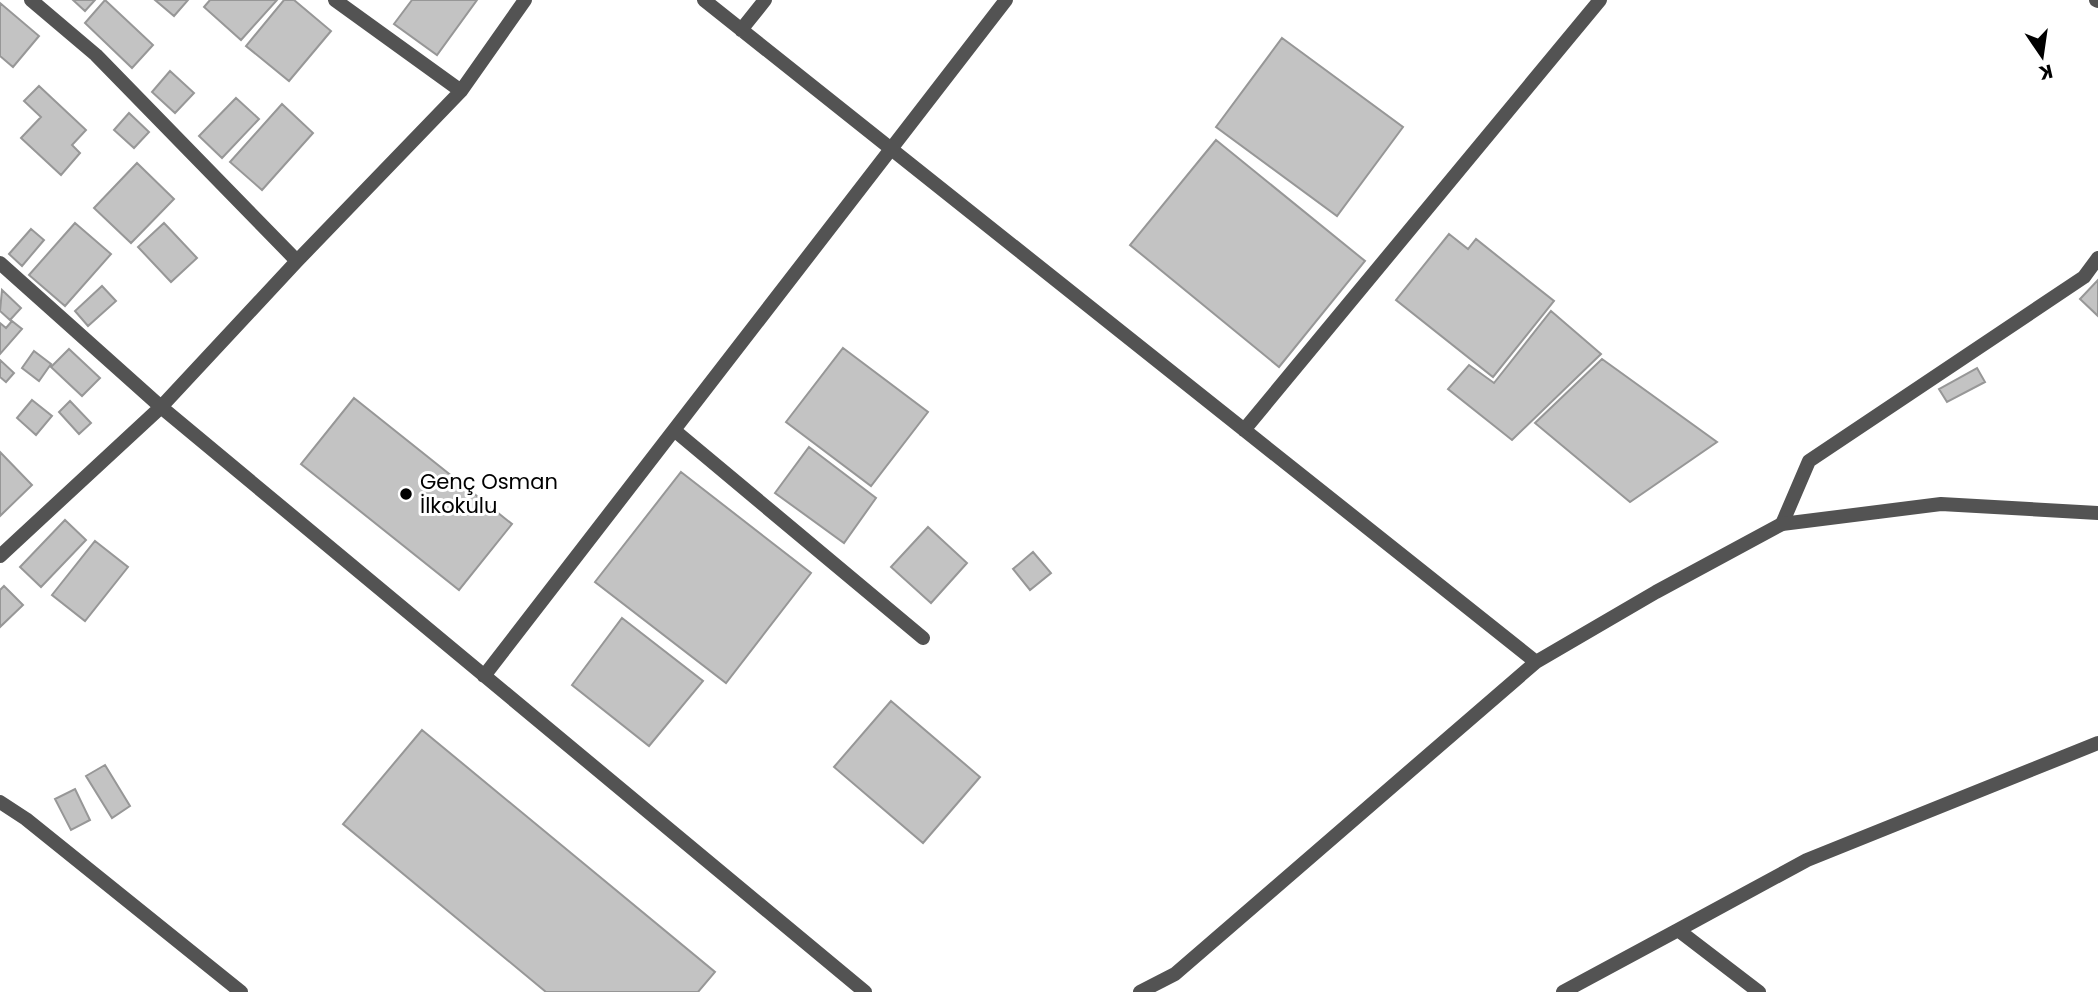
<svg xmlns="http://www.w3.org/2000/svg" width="2098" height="992" font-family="Poppins,sans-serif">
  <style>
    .building { fill: #c3c3c3; stroke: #979797; stroke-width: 2 }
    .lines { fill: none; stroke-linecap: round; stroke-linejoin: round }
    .service { stroke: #535353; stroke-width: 14 }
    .minor { stroke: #535353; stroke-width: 14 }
    .poi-dot { fill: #000; stroke: #fff; stroke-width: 2.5 }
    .labels { text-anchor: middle; stroke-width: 6; stroke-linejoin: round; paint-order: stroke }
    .poi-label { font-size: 21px; fill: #000; stroke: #fff; text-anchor: start }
  </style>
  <rect width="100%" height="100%" fill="#fff"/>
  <path class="building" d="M73 0H95L85 11Z
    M105 0 153 45 132 68 85 23Z
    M155 0H188L174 16Z
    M210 0H277L241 40 204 7Z
    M284 0H294L331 31 289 81 246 46Z
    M412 0H477L437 55 394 24Z
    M0 3 39 36 13 67 0 56Z
    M1282 38 1403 127 1337 216 1216 127Z
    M170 71 194 93 175 113 152 92Z
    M39 86 86 130 72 145 80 153 61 175 21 138 41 117 24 101Z
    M236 98 259 119 222 158 199 136Z
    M282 104 313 133 262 190 230 162Z
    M129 113 149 132 134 148 114 130Z
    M1216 140 1365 261 1279 367 1130 245Z
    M137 163 174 199 131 243 94 208Z
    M75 223 111 254 65 306 29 275Z
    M164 223 197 258 171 282 138 247Z
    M31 229 44 240 22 266 9 254Z
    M1449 234 1468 249 1476 239 1554 301 1493 377 1396 300Z
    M2098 280V316L2080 299Z
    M102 286 116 301 88 326 75 311Z
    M2 290 21 308 10 320 0 311Z
    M1551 311 1601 354 1512 440 1448 389 1469 365 1494 383Z
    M12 321 22 329 0 354V323L6 328Z
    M843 348 928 412 871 486 786 422Z
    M69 349 100 378 82 396 51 367Z
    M34 351 51 364 39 381 22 368Z
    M1602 359 1717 442 1630 502 1535 423Z
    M0 360 14 373 6 382 0 377Z
    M1977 368 1985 382 1947 402 1939 389Z
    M354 398 512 524 459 590 301 464Z
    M32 400 52 416 36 435 17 418Z
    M70 401 91 423 79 434 59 412Z
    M809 447 876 498 844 543 775 493Z
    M0 452 32 485 0 516Z
    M681 472 811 573 726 683 595 582Z
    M65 520 86 540 41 587 20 567Z
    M928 527 967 563 931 603 891 567Z
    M95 541 128 567 85 621 52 595Z
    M1033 552 1051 573 1030 590 1013 569Z
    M4 586 23 605 0 627V590Z
    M622 618 703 681 649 746 572 685Z
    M891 701 980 777 923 843 834 767Z
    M422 730 715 972 698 992H546L343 824Z
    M105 765 130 806 112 818 86 776Z
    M75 789 90 820 71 830 55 799Z"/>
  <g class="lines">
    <path class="service" d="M1782 524 1809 461 2084 277 2098 258"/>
    <path class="minor" d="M31 0 96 55 297 261
      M335 0 461 91
      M704 0 1536 662
      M2096 0 2098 1
      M741 30 765 0
      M0 263 161 407 865 992
      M674 430 923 638
      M1244 430 1600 0
      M0 556 161 407 297 261 461 91 525 0
      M484 676 1006 0
      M0 802 26 819 241 992
      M1678 930 1807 860 2098 743
      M1140 992 1175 974 1536 662 1656 592 1782 524 1941 504 2098 513
      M1563 992 1678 930 1759 992"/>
  </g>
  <circle class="poi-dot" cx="406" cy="494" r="7"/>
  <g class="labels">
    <g class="poi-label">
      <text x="420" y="489">Genç Osman<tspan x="420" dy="24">İlkokulu</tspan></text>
    </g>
  </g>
  <g transform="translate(2042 56) rotate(167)" stroke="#ffffff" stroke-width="5" paint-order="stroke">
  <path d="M0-5L12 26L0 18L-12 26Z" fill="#000000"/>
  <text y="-10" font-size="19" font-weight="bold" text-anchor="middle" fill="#000000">K</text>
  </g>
</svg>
